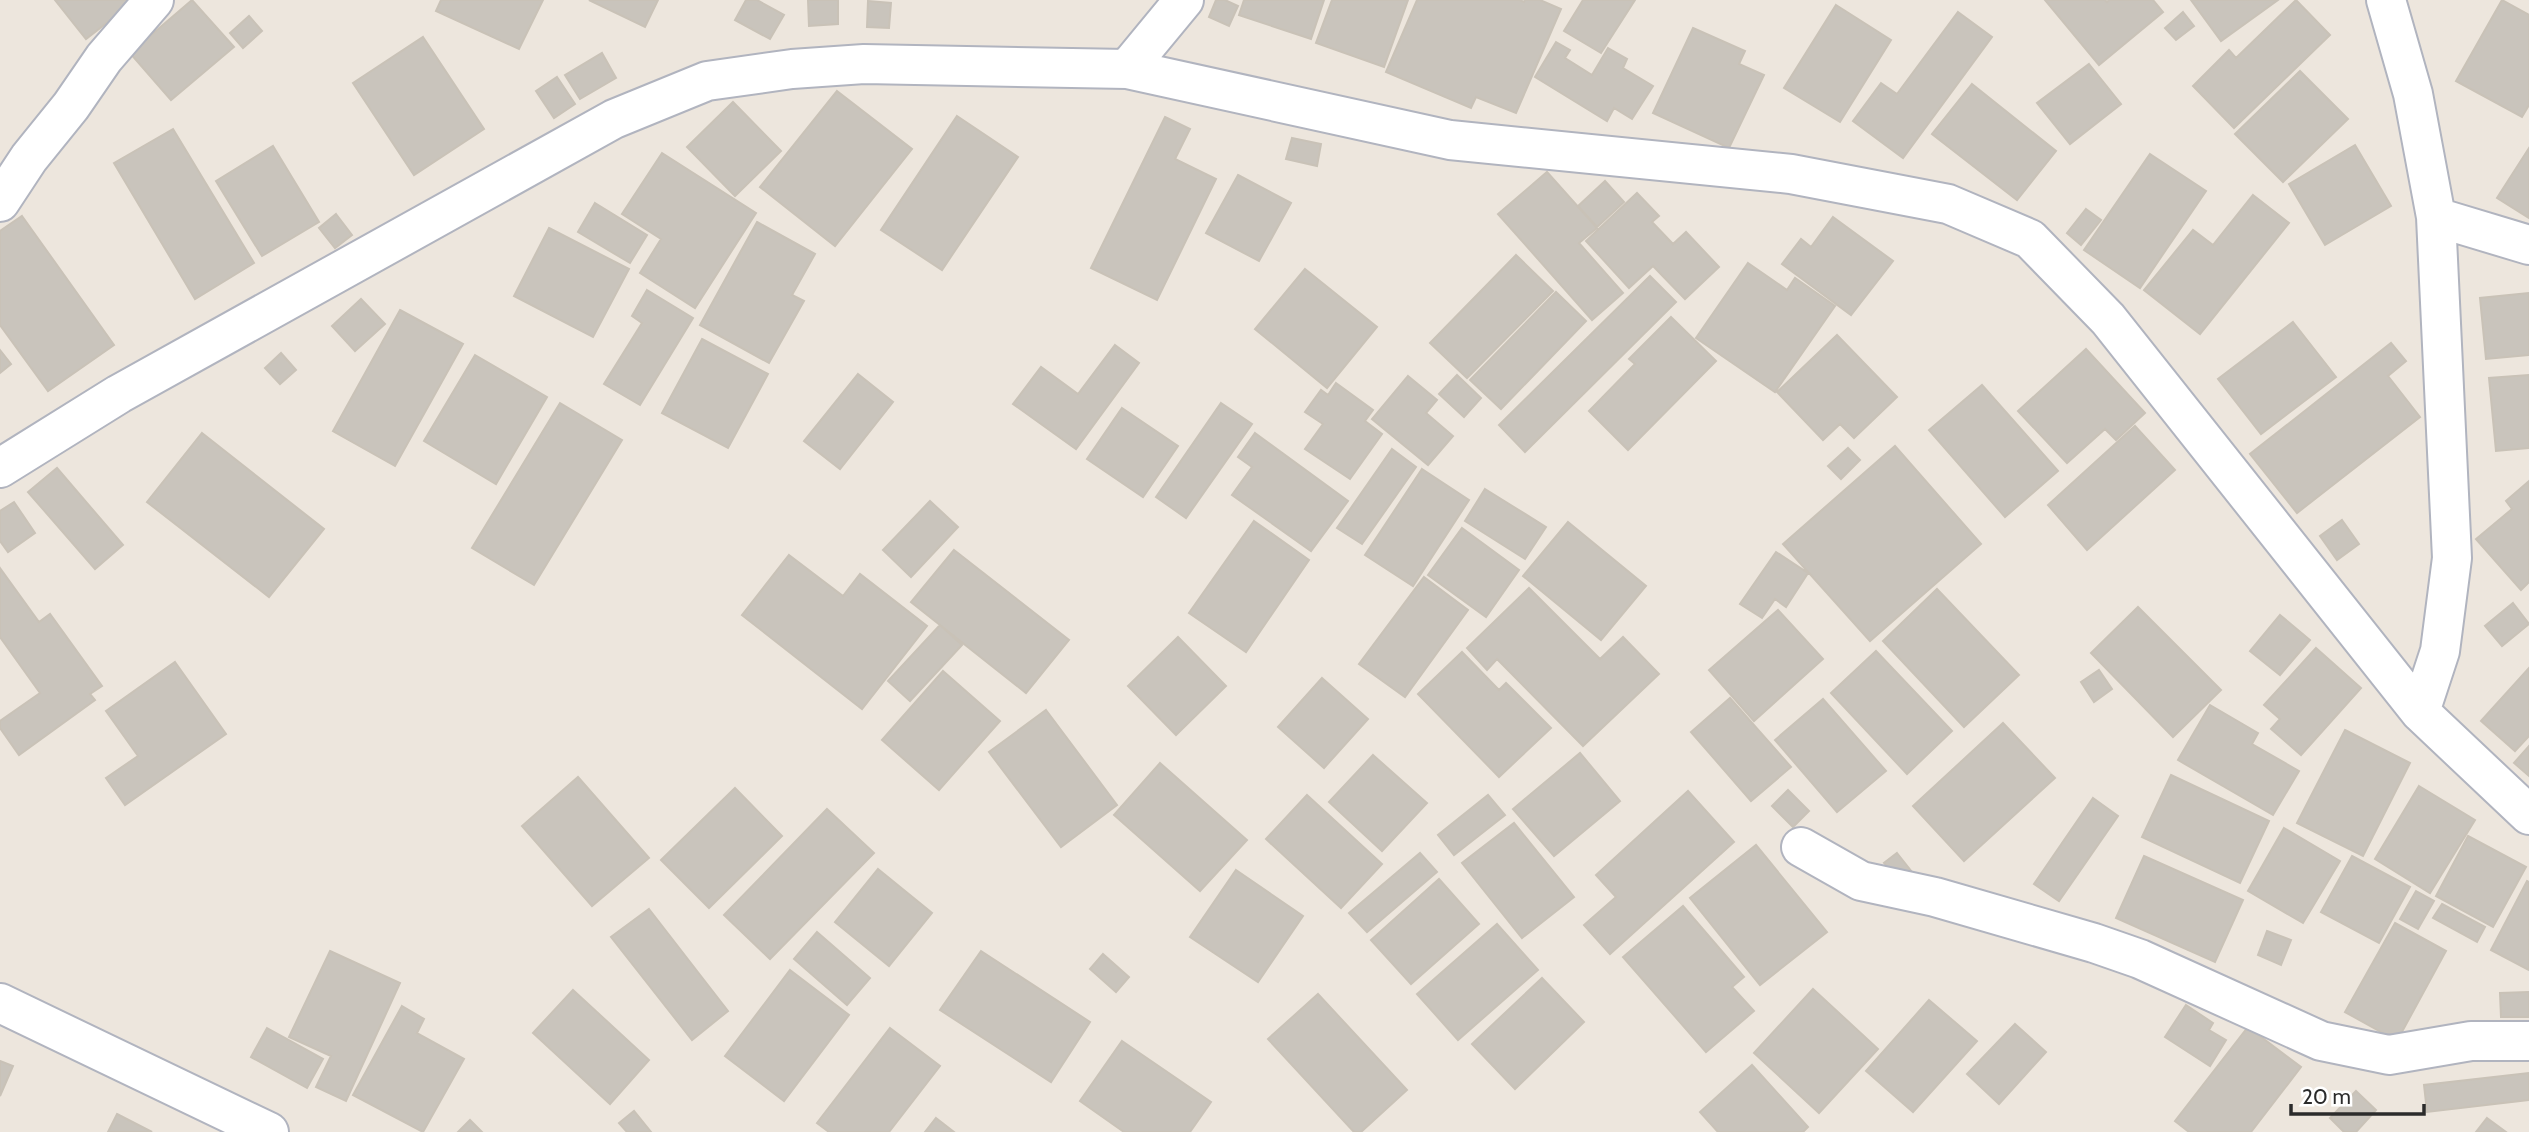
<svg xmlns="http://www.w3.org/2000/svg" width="2529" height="1132" font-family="Cabin,sans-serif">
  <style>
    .building { fill: #c9c4bc; stroke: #c9c2b7; stroke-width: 2 }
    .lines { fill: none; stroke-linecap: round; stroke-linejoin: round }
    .minor-casing { stroke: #b1b4bf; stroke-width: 42 }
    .tertiary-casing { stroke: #b1b4bf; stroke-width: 42 }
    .minor { stroke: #fff; stroke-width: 38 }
    .tertiary { stroke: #fff; stroke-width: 38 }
  </style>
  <rect width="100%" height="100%" fill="#ede6dd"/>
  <path class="building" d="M55 0H136L86 39Z
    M192 0 234 47 171 100 130 53Z
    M441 0H543L519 49 436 11Z
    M589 0H658L645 27Z
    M746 0H757L784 15 770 39 735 20Z
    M808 0H838V24L809 26Z
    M1216 0H1225L1238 6 1229 26 1209 17Z
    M1244 0H1324L1311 39 1239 15Z
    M1332 0H1408L1384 67 1316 43Z
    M1417 0H1520L1524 2 1525 0H1540L1561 9 1516 113 1476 97 1471 108 1386 72Z
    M1583 0H1635L1601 53 1564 31Z
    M2045 0H2105L2107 2 2109 0H2153L2163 12 2099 65Z
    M2191 0H2278L2221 41Z
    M2296 0 2330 35 2234 128 2193 86 2229 50 2236 58Z
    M2502 0 2529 15V105L2522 117 2456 81Z
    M868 1 891 3 889 28 867 27Z
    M1836 5 1891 40 1840 122 1784 88Z
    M1958 12 1992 37 1903 158 1853 121 1881 83 1897 94Z
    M2183 12 2194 26 2176 40 2165 28Z
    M249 16 262 31 243 48 230 33Z
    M1693 28 1745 51 1739 64 1764 75 1729 148 1653 113Z
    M423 37 484 129 414 175 353 83Z
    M1556 42 1570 50 1565 58 1592 75 1608 48 1627 59 1623 68 1653 86 1632 119 1614 108 1607 121 1535 77Z
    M602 53 616 78 580 99 565 75Z
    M2089 64 2121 104 2070 144 2037 103Z
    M2300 71 2348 119 2283 182 2235 134Z
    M557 77 575 104 554 118 536 91Z
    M1972 84 2056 151 2017 200 1932 134Z
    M837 91 912 149 835 246 760 187Z
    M733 102 781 151 735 196 687 147Z
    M957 116 1018 157 942 270 881 230Z
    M1165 117 1190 129 1175 159 1216 179 1157 300 1091 268Z
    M173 129 254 263 195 299 114 163Z
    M1292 138 1321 144 1317 166 1286 159Z
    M2355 145 2391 206 2325 245 2289 184Z
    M273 146 319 222 262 256 216 181Z
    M2529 148V218L2497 198Z
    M662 153 756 213 695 308 640 273 661 239 622 214Z
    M2150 154 2206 191 2140 288 2084 250Z
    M1547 172 1597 228 1579 243 1623 293 1592 320 1498 214Z
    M1238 175 1291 203 1259 261 1206 233Z
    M1605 181 1624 202 1597 227 1578 206Z
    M1637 193 1659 216 1652 222 1673 244 1686 232 1719 267 1685 299 1653 266 1629 288 1586 241Z
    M2253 195 2289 223 2200 334 2144 290 2193 230 2213 245Z
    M595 203 647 235 630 263 578 232Z
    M2086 209 2101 220 2081 245 2067 233Z
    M336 214 352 235 335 248 319 228Z
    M22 216 114 345 48 391 0 325V231Z
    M1833 217 1893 261 1851 315 1782 264 1801 239 1811 247Z
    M757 222 815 254 792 295 804 301 769 363 700 325Z
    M549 228 629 269 593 337 514 296Z
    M1516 255 1553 291 1467 378 1430 343Z
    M1748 263 1787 290 1795 278 1835 306 1775 392 1696 338Z
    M1305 269 1377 327 1327 388 1255 329Z
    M1650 276 1676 302 1525 452 1499 425Z
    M647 290 693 318 640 405 604 384 642 323 632 316Z
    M1556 292 1586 321 1501 409 1470 380Z
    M2529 293V355L2486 359 2480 298Z
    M361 299 385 324 355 351 332 326Z
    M400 310 463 344 395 466 333 431Z
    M1671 317 1716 361 1628 450 1589 411 1635 364 1629 359Z
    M2293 322 2336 377 2261 434 2218 379Z
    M1837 335 1897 397 1854 438 1840 424 1823 440 1777 392Z
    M702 339 768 374 728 448 662 413Z
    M2391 343 2406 361 2388 376 2420 417 2297 513 2250 454Z
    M1115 345 1139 363 1076 449 1013 404 1041 367 1078 394Z
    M2086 349 2145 413 2116 440 2105 429 2067 463 2018 411Z
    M0 350 11 364 0 373Z
    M281 353 296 370 280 384 265 368Z
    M475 355 547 397 496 484 424 441Z
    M858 374 893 402 840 469 804 441Z
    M1457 375 1481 398 1464 417 1439 394Z
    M2529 375V448L2496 451 2489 378Z
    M1408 376 1437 400 1426 413 1453 436 1428 465 1372 419Z
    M1336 383 1373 410 1365 421 1382 434 1350 479 1305 449 1323 424 1305 412 1321 390 1328 395Z
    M1982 385 2058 471 2005 517 1929 430Z
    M560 403 622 440 534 585 472 548Z
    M1221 403 1252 424 1186 518 1156 497Z
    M1122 408 1178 446 1143 497 1087 459Z
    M2135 426 2175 470 2087 550 2048 505Z
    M202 433 324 529 269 597 147 502Z
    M1255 433 1348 501 1311 551 1232 495 1252 467 1238 457Z
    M1895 446 1981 544 1870 641 1783 544Z
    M1848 448 1860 460 1841 479 1828 466Z
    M1392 449 1416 467 1362 544 1337 528Z
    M57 468 123 545 95 569 28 492Z
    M1422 469 1469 500 1413 586 1365 555Z
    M2529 481V582L2521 590 2476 539 2512 509 2506 501Z
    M1485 489 1546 527 1525 559 1465 521Z
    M930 501 958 527 911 577 883 550Z
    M14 502 35 533 8 552 0 541V511Z
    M2342 520 2359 544 2337 560 2320 536Z
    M1254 521 1309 560 1246 652 1189 613Z
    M1568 522 1646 586 1601 640 1523 576Z
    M1462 528 1519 570 1486 617 1428 575Z
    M954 550 1069 640 1026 693 911 602Z
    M1776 552 1808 573 1786 607 1775 599 1762 618 1740 604Z
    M789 555 843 596 860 574 927 626 862 709 742 615Z
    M0 568 39 622 50 614 102 686 90 694 95 700 19 755 0 728V721L40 693 0 637Z
    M1424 577 1468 610 1405 697 1359 664Z
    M1529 588 1600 659 1623 637 1659 674 1583 746 1497 659 1487 670 1467 648Z
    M1937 589 2019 675 1964 727 1883 641Z
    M2513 603 2529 624 2502 646 2485 626Z
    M2138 607 2221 690 2173 737 2091 653Z
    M1778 610 1823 659 1754 721 1709 670Z
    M2280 615 2310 640 2280 675 2250 651Z
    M940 625 962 645 910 701 888 681Z
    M1178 637 1226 686 1176 735 1128 686Z
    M2316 648 2361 688 2301 755 2271 729 2280 719 2264 705Z
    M1876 651 1952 731 1907 774 1831 693Z
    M1462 652 1499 690 1506 683 1551 728 1499 777 1418 694Z
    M175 662 226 734 125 805 106 778 138 756 106 711Z
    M2529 668V736L2515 751 2481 721Z
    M2099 670 2112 689 2094 702 2081 682Z
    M943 671 1000 721 939 790 882 740Z
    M1322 678 1368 719 1324 768 1278 727Z
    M1730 698 1791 767 1751 801 1691 732Z
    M1823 699 1886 771 1837 812 1775 740Z
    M2210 705 2258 733 2252 744 2299 771 2273 815 2178 760Z
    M1046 710 1117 805 1061 847 989 752Z
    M2003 723 2055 778 1964 861 1913 806Z
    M2345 730 2410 763 2363 856 2297 823Z
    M2529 746V776L2514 763Z
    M1580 753 1620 801 1554 856 1513 809Z
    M1373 755 1427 803 1382 851 1329 802Z
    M1160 763 1247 840 1200 891 1114 815Z
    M2171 775 2269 821 2240 883 2142 837Z
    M578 777 649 858 592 906 522 826Z
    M2419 786 2475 820 2430 893 2375 859Z
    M735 788 782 836 709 908 661 860Z
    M1788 790 1809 811 1793 827 1772 806Z
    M1688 791 1734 842 1610 954 1584 925 1616 897 1596 875Z
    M1307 795 1382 864 1341 908 1266 839Z
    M1488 795 1505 815 1454 855 1438 835Z
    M2093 798 2118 816 2059 901 2034 884Z
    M827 809 874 853 770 959 724 915Z
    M1514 823 1574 897 1522 938 1462 863Z
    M2284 828 2340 861 2303 923 2248 891Z
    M2468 836 2526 867 2493 927 2436 896Z
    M1756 845 1827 932 1760 985 1690 898Z
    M1420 853 1437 872 1367 932 1349 913Z
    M1897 853 1912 872 1900 881 1884 863Z
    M2144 856 2243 900 2215 962 2116 918Z
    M2352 856 2410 887 2379 943 2321 912Z
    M878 869 932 913 889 966 835 922Z
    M1236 870 1303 916 1258 982 1190 937Z
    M1439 879 1479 924 1411 984 1371 940Z
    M2527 881 2529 882V970L2491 950Z
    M2416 891 2434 901 2418 929 2400 919Z
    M2442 904 2485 927 2477 942 2433 918Z
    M1683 906 1744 977 1732 987 1754 1011 1706 1052 1623 957Z
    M649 909 728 1011 692 1040 611 937Z
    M2395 923 2446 951 2397 1041 2345 1012Z
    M1497 924 1538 970 1458 1040 1417 994Z
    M2267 931 2291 940 2281 965 2258 955Z
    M817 932 870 978 847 1005 794 959Z
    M330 951 400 983 346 1101 316 1087 331 1056 289 1037Z
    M981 951 1090 1022 1051 1082 940 1010Z
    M1103 954 1129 977 1116 992 1090 969Z
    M790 970 849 1015 784 1101 725 1056Z
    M1542 978 1584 1022 1515 1089 1472 1044Z
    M1813 989 1878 1049 1819 1113 1754 1053Z
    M573 990 649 1060 610 1104 533 1033Z
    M2529 992V1017H2501L2500 993Z
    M1318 994 1407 1090 1361 1132H1354L1268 1039Z
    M1929 1000 1977 1041 1913 1112 1866 1071Z
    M2186 1005 2213 1023 2209 1030 2226 1040 2210 1066 2165 1037Z
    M402 1006 424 1019 417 1033 464 1059 423 1132 353 1095Z
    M2015 1024 2046 1052 1999 1104 1967 1074Z
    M2248 1027 2301 1067 2251 1132H2189L2175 1121Z
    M267 1028 323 1059 307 1088 251 1057Z
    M890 1028 940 1066 889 1132H829L817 1123Z
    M1122 1041 1211 1102 1190 1132H1124L1080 1101Z
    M0 1061 13 1066 0 1096Z
    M1752 1065 1808 1127 1803 1132H1718L1700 1112Z
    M2529 1073V1100L2427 1112 2424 1085Z
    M2356 1091 2376 1110 2356 1132H2344L2330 1118Z
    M634 1111 651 1132H627L619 1123Z
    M117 1114 152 1132H108Z
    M936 1118 954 1132H925Z
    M2487 1118 2506 1132H2476Z
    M470 1120 482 1132H458Z"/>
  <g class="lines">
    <g class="minor-casing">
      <path id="minor" d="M2386 0 2413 94 2436 217 2452 558 2440 651 2420 712
        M1127 69 1184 0
        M0 202 29 158 71 106 104 58 154 0
        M2436 217 2529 245
        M0 468 119 394 614 119 707 81 792 69 864 64 1127 69 1450 140 1791 174 1948 204 2030 239 2108 319 2420 712 2529 815
        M1801 847 1861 881 1935 897 2094 943 2140 959 2321 1041 2389 1055 2471 1041H2529"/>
    </g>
    <g class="tertiary-casing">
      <path id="tertiary" d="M0 1003 269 1132"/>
    </g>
    <use href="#minor" class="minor"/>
    <use href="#tertiary" class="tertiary"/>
  </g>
  <path d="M2291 1104v10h133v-10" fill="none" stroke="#2b2b2b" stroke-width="3.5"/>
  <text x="2302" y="1104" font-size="21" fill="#2b2b2b" stroke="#ffffff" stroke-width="5" paint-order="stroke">20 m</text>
</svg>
